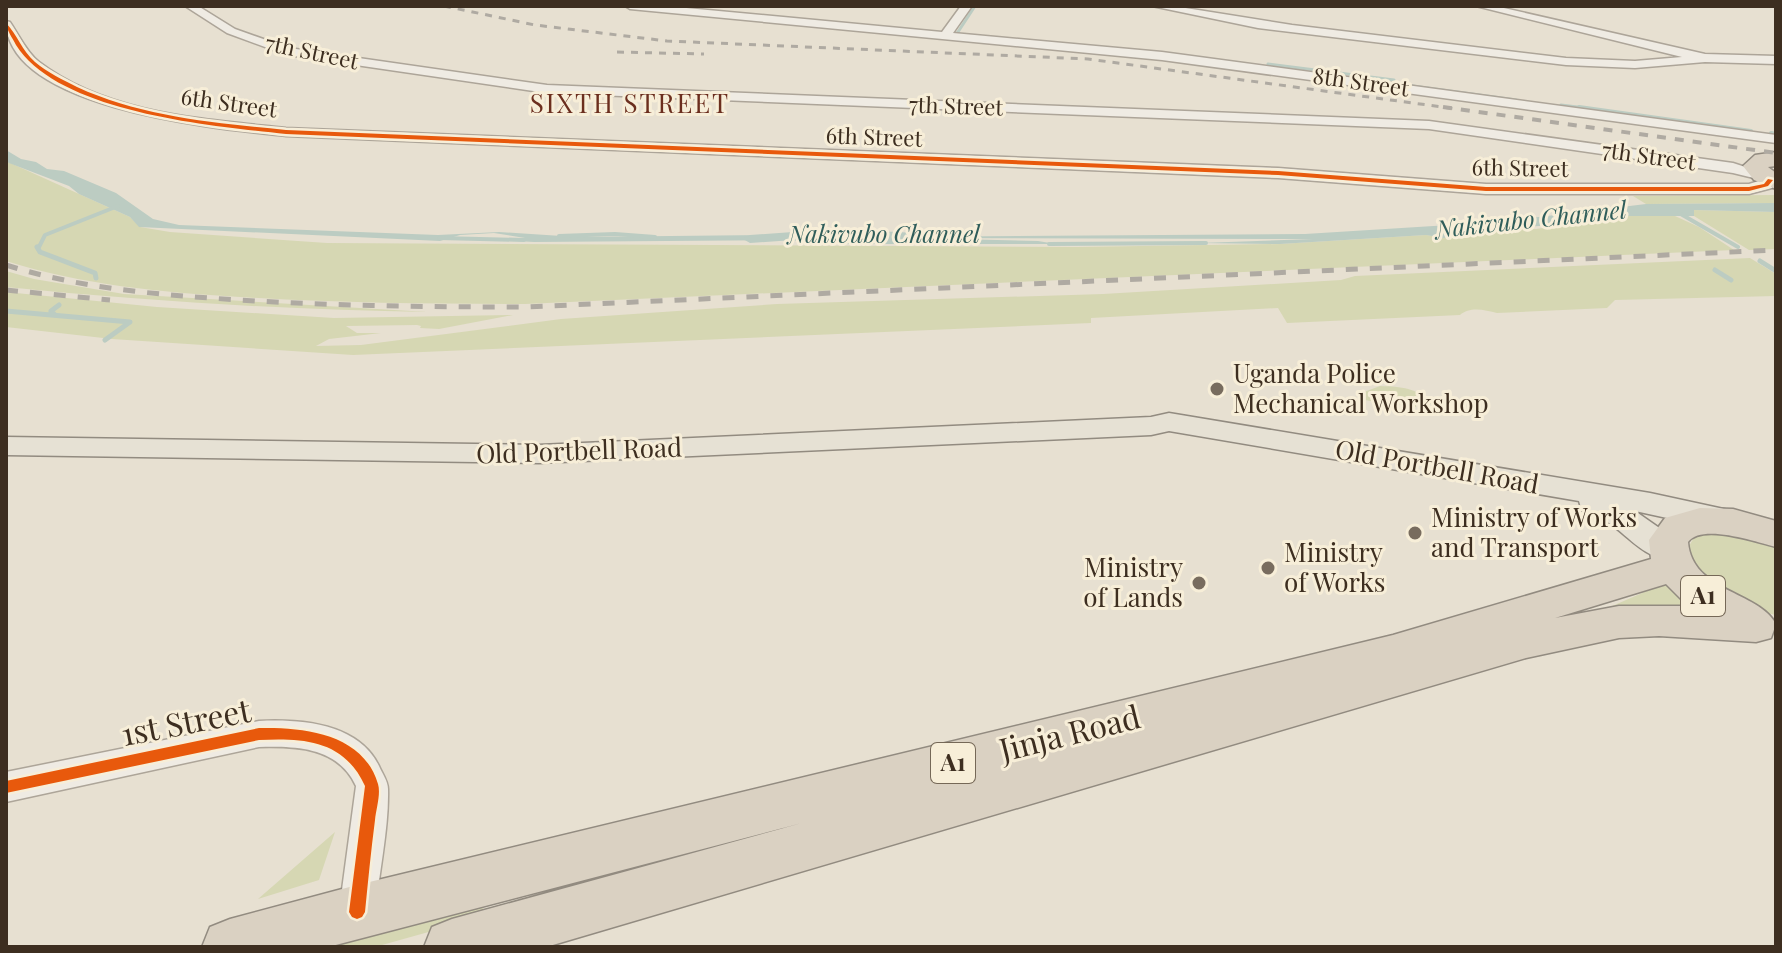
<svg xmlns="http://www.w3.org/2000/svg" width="1782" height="953" font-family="'Playfair Display',serif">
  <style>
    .green { fill: #d6d7b3 }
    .water { fill: #bcccc2 }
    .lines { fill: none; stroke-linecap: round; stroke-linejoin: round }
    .stream-far2 { stroke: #bcccc2; stroke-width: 3 }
    .stream-far1 { stroke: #bcccc2; stroke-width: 4 }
    .stream { stroke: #bcccc2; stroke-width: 5 }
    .canal { fill: #bcccc2; fill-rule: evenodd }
    .minor-casing { stroke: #ada599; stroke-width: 3 }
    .major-casing { stroke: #928b80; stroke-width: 3 }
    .highway-casing { stroke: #928b80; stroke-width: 3 }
    .minor { fill: #efebe3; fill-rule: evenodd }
    .major { fill: #e6e1d4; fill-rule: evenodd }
    .highway { fill: #dad1c2; fill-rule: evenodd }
    .rail-far2 { stroke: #afaaa2; stroke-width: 3; stroke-dasharray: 7 7; stroke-linecap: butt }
    .rail-far1 { stroke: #afaaa2; stroke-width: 4; stroke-dasharray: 9 9; stroke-linecap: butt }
    .rail { stroke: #afaaa2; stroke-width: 5; stroke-dasharray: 12 12; stroke-linecap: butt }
    .cycleway-casing { stroke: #f7eed8; stroke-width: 5 }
    .cycleway { fill: #e8590c; fill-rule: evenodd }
    .poi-dot { fill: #786c5e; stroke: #f7eed8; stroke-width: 3 }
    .labels { text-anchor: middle; stroke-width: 6; stroke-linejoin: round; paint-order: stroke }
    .far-street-label { font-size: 22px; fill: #3d2e20; stroke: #f7eed8 }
    .far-water-label { font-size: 24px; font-style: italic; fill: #2f5d5a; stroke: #f7eed8 }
    .shield { fill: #f7eed8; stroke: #756857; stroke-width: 2 }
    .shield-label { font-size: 24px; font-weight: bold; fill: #3d2e20 }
    .far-quarter-label { font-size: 26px; letter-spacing: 2px; fill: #6b2e1e; stroke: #f7eed8 }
    .poi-label { font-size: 26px; fill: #3d2e20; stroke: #f7eed8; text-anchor: start }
    .street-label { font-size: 26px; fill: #3d2e20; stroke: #f7eed8 }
    .near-street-label { font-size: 32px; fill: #3d2e20; stroke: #f7eed8 }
  </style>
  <rect width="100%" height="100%" fill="#e7e0d1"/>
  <path class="green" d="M6 161 130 217 140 227 170 232 327 243 1077 247 1280 244 1426 235 1444 238 1507 228 1536 229 1625 216 1663 215 1675 216 1699 227 1734 250 525 304C430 304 335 303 240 297 160 292 82 285 6 261Z
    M1776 195V203L1646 204 1633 196Z
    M1693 210 1776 212V249L1749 250 1694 216Z
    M1750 258 1776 274V296L1615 300 1607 308 1497 313C1485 310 1470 306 1460 315L1287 323 1278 308 1091 318V323L353 355 112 339 6 327V292L157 307 334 318 513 315 439 329 420 328 421 326 417 325 346 326 357 333H381L329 339 316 346 361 345 561 319 777 304 1103 294 1341 280 1355 276Z
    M6 271 34 279 124 294 428 312C287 310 147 301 6 287Z
    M1380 386C1402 387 1416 387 1432 404L1416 401V407L1396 404 1395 397 1387 395V404L1365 400 1364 392Z
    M1709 530 1776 542V615C1742 608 1695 583 1689 546L1695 536Z
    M1670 581 1705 610H1603Z
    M335 832 319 880 258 899Z
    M478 905 484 909 482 917 375 947H307Z"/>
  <path class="water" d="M6 150 21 159 36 162 47 169 64 171 116 193 153 219 179 225 438 235 499 232 577 237 767 235 809 239H884L891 237 1305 234 1498 222 1646 204 1776 203V212L1694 210V216H1625L1585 223 1507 228 1444 238 1426 235 1280 244 1199 243 1313 239 911 238 1038 241 1056 244H818L791 240 534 242 516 241 525 238 494 233 460 235 440 241 139 227 130 217 79 194 69 186 9 163 6 161Z"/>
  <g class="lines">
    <path class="stream-far2" d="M961 36 956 35 975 6
      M1268 64 1394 80
      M1405 85 1516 100
      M1561 105 1593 109"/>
    <path class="stream-far1" d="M1579 107 1751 131
      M1771 133 1776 134
      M1679 213 1738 247
      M559 236 615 234 655 237
      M439 238 524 240
      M1049 244 1206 243
      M38 249 45 235 118 206"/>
    <path class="stream" d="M37 247 40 252 95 273 96 278
      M1760 261 1776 271
      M1715 270 1731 280
      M6 311 130 322 105 340
      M55 315 51 311 59 305"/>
    <path class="canal" d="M834 229 918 233 925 237 918 241 834 237 750 243 743 239 750 235Z"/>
    <g class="minor-casing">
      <path id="minor" d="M185 6H198L235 29 289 48 547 85 1429 121 1733 163 1776 177V183L1772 188 1749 194H1486L1278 178 286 136C222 129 6 110 6 21L10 22C19 35 26 52 39 62 107 114 203 119 286 128L1278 168 1486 184H1749L1762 180 1733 173 1429 129 547 93 287 55 227 33Z
        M625 6H665L942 32 961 6H972L953 33 1162 52 1776 135V143L1162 60 630 9Z
        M1152 6H1173L1292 25 1566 58 1635 61 1682 57 1476 6H1495L1705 54 1776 56V64L1705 62 1635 68 1566 65 1258 28Z
        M259 721C301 719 358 723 379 766 382 773 388 781 388 789 389 827 379 873 375 912L370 925 357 930 344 925 339 912 356 786C338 747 296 746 259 747L6 802V772Z"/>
    </g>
    <g class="major-casing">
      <path id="major" d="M1169 413 1650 493 1733 511 1738 519 1733 527 1722 530 1635 511 1678 541 1682 549 1678 557C1649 566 1629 535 1606 521 1599 517 1590 515 1582 511L1579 501 1169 431 1151 435 539 463 6 455V437L539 445 1151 417Z"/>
    </g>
    <g class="highway-casing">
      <path id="highway" d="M1776 152V166L1768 167 1776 173V189L1754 180 1743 166 1755 155Z
        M1700 508 1733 509 1776 521V547C1756 542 1702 523 1688 542 1692 592 1758 591 1776 624L1771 638 1756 642 1659 636 1619 638 1526 658 546 947H424L432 927 452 919 802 823 328 947H202L210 927 230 919 357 885 1393 635 1651 559 1649 540 1665 518ZM1666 584 1688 606H1619L1555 618Z"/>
    </g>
    <use href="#minor" class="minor"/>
    <use href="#major" class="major"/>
    <use href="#highway" class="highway"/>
    <path class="rail-far2" d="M444 6 535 25 667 41 1088 59 1457 109
      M617 52 704 54"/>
    <path class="rail-far1" d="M1443 107 1776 153"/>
    <path class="rail" d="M6 265C82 289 161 295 240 300 335 306 431 307 526 307L1776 250
      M6 290 110 300"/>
    <g class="cycleway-casing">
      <path id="cycleway" d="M6 23C17 34 22 51 35 62 47 72 63 80 77 87 142 117 215 123 286 130L1278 171 1486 187H1749L1764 184 1768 179 1773 180 1768 186 1749 191H1486L1278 175 286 134C212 126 59 113 16 45 12 37 7 31 6 23Z
        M259 728C303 727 363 733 378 784 381 794 376 809 375 820 371 851 368 881 365 912L362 917 357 919 352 917 349 912 365 786C344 740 304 738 259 740L6 793V781Z"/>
    </g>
    <use href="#cycleway" class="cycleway"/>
  </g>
  <g class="poi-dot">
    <circle cx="1217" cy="389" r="8"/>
    <circle cx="1415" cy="533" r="8"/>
    <circle cx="1268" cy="568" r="8"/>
    <circle cx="1199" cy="583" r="8"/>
  </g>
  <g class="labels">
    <g class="far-street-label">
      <text transform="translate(312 52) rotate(12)" y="8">7th Street</text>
      <text transform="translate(1361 82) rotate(8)" y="8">8th Street</text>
      <text transform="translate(229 103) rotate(8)" y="8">6th Street</text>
      <text transform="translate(956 106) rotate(2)" y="8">7th Street</text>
      <text transform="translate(874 137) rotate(2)" y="8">6th Street</text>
      <text transform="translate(1649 156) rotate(8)" y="8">7th Street</text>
      <text transform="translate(1520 168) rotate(1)" y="8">6th Street</text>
    </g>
    <g class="far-water-label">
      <text transform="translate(1531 220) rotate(-6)" y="8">Nakivubo Channel</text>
      <text x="884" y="243">Nakivubo Channel</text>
    </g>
    <g class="shield">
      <rect x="1681" y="576" width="44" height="40" rx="6"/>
      <rect x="931" y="743" width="44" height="40" rx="6"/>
    </g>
    <g class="shield-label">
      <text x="1703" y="604">A1</text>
      <text x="953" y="771">A1</text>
    </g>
    <g class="far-quarter-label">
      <text x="630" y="113">SIXTH STREET</text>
    </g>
    <g class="poi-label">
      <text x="1233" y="383">Uganda Police<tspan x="1233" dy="30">Mechanical Workshop</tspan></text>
      <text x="1431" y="527">Ministry of Works<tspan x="1431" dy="30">and Transport</tspan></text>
      <text x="1284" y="562">Ministry<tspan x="1284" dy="30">of Works</tspan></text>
      <text x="1183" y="577" text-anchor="end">Ministry<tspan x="1183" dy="30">of Lands</tspan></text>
    </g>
    <g class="street-label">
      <text transform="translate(579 451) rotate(-2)" y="9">Old Portbell Road</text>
      <text transform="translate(1437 467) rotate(10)" y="9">Old Portbell Road</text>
    </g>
    <g class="near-street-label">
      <text transform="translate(186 723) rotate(-11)" y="11">1st Street</text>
      <text transform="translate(1070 734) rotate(-14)" y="11">Jinja Road</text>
    </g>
  </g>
  <rect width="1782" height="953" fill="none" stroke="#3d2e20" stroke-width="16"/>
</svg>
